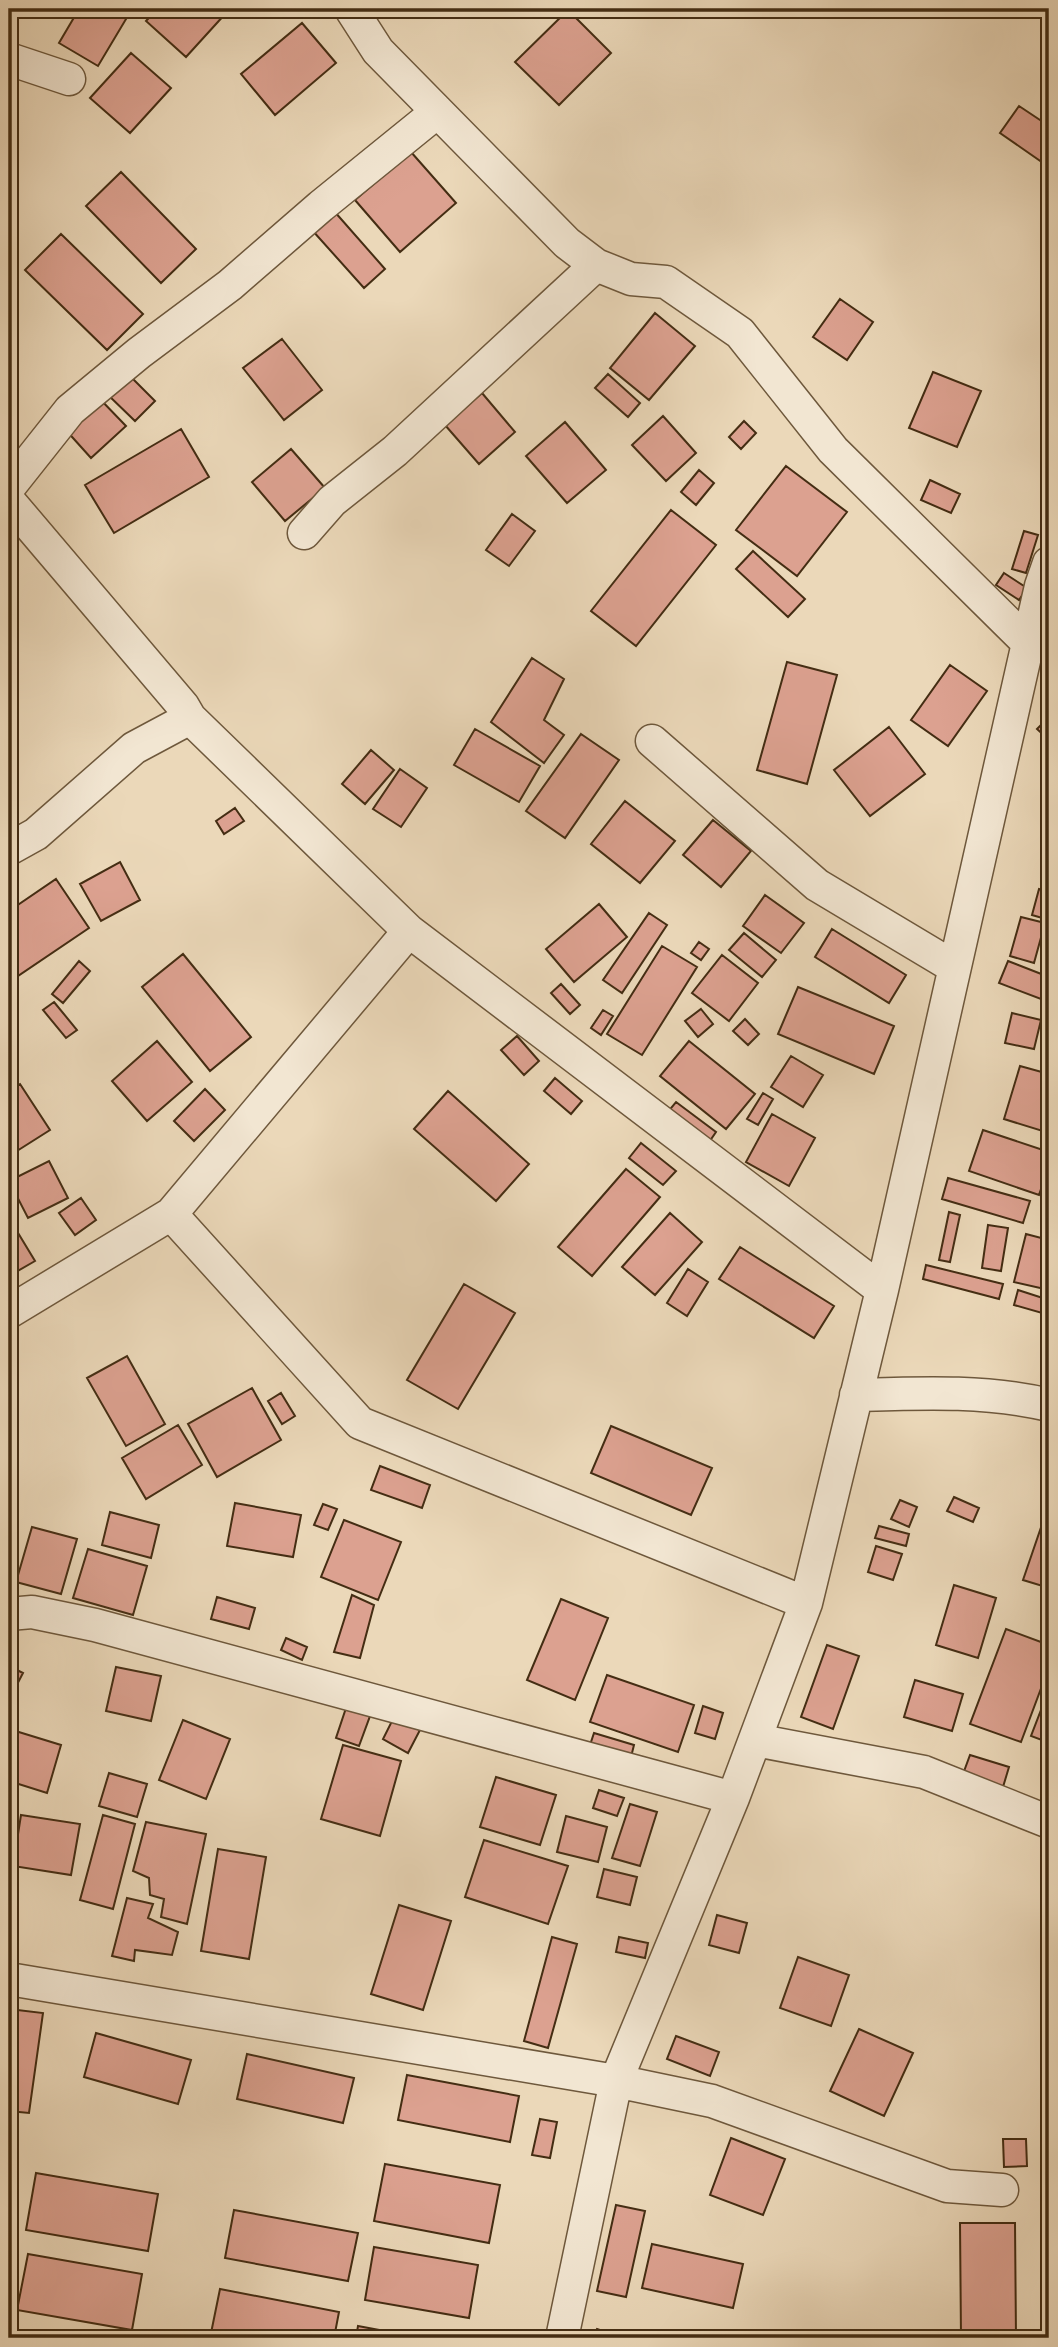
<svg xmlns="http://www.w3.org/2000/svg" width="1058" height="2347" font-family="'IM FELL English',serif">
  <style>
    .building { fill: #dca190; stroke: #442d13; stroke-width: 2 }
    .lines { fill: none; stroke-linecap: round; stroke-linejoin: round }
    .minor-casing { stroke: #6e583c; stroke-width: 35 }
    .minor { stroke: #f2e6d2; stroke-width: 32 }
  </style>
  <rect width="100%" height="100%" fill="#ebd8b9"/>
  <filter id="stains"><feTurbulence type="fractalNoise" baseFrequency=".00286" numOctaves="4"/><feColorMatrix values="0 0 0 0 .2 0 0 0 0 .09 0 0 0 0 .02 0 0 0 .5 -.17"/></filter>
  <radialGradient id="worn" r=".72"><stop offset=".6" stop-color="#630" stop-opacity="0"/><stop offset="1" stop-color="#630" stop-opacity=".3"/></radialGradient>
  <path class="building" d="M79 9H132L98 66 59 43Z
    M157 9H221L226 13 186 57 146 21Z
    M568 10 611 53 559 105 515 62Z
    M302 23 336 63 275 115 241 74Z
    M131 53 171 88 130 133 90 98Z
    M1019 106 1049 126V167L1000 133Z
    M411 152 456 203 400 252 355 200Z
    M121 172 196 249 161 283 86 206Z
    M334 211 385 269 364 288 312 230Z
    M61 234 143 314 107 350 25 270Z
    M840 299 873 322 847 360 813 337Z
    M655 313 695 346 649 400 610 368Z
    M282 339 322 390 284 420 243 368Z
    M933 372 981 391 957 447 909 428Z
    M127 373 155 401 135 421 106 393Z
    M608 374 640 403 628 417 595 388Z
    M482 393 515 432 479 464 445 425Z
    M98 397 126 426 91 458 64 428Z
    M663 416 696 453 666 481 632 445Z
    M744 421 756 433 741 449 729 437Z
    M565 422 606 470 567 503 526 456Z
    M181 429 209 477 114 533 85 485Z
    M291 449 325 488 285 521 252 482Z
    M786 466 847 512 797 576 736 530Z
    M699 470 714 483 696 505 681 492Z
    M930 480 960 494 951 513 921 500Z
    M671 510 716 545 636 646 591 611Z
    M512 514 535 531 509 566 486 550Z
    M1024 531 1038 535 1026 573 1012 569Z
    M753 551 805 599 788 617 736 569Z
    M1004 573 1027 588 1019 600 996 585Z
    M532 658 564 679 544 720 564 735 544 763 491 722Z
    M787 662 837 675 807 784 757 770Z
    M950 665 987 691 948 746 911 720Z
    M1048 718 1049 719V740L1037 729Z
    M889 727 925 774 870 816 834 770Z
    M475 729 540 766 519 802 454 765Z
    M581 734 619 760 565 838 526 811Z
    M371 750 394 770 365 804 342 784Z
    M400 769 427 788 401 827 373 809Z
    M625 801 675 841 640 883 591 844Z
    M235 808 244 821 224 834 216 821Z
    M713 820 751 851 721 887 683 855Z
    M120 862 140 900 101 921 80 884Z
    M56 879 89 928 9 982V911Z
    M1039 889 1049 892V920L1032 915Z
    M765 895 804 923 781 953 743 926Z
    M599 904 627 937 574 982 546 949Z
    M649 913 667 925 622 993 603 980Z
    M1021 917 1045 923 1034 963 1010 956Z
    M832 929 906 975 889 1003 815 957Z
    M744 933 776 960 762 977 729 950Z
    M699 942 709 949 701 960 691 953Z
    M662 946 697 967 642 1055 607 1034Z
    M183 954 251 1037 210 1071 142 987Z
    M722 955 758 983 729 1021 692 993Z
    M79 961 90 971 63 1003 52 994Z
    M1008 961 1049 977V1002L999 983Z
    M561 984 580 1005 570 1014 551 993Z
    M798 987 894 1026 874 1074 778 1034Z
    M54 1002 77 1030 66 1038 43 1010Z
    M701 1009 713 1024 698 1037 685 1021Z
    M603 1010 613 1016 601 1035 591 1028Z
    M1012 1013 1041 1020 1034 1049 1005 1043Z
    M745 1019 759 1034 748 1045 733 1031Z
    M517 1036 539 1061 524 1075 501 1050Z
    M157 1041 192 1082 147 1121 112 1081Z
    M689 1041 755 1094 726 1129 660 1076Z
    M791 1056 823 1075 803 1107 771 1087Z
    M1020 1066 1049 1074V1133L1004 1119Z
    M555 1078 582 1101 571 1114 544 1091Z
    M20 1084 50 1130 9 1156V1091Z
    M205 1089 225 1110 194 1141 174 1121Z
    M448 1091 529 1164 496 1201 414 1129Z
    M763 1093 773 1099 758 1125 747 1119Z
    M676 1102 716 1132 707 1145 666 1114Z
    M772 1114 815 1138 789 1186 746 1162Z
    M983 1130 1049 1152V1165L1039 1195 969 1171Z
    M641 1143 676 1171 663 1185 629 1158Z
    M49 1161 68 1198 28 1218 9 1181Z
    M626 1169 660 1197 592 1276 558 1247Z
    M948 1178 1030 1201 1023 1223 942 1199Z
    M81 1198 96 1220 75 1235 59 1213Z
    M949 1212 960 1215 950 1262 939 1260Z
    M670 1213 702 1242 655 1295 622 1267Z
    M9 1218 35 1261 9 1276Z
    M988 1225 1008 1228 1001 1271 982 1268Z
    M1026 1234 1049 1240V1290L1014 1282Z
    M740 1247 834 1306 814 1338 719 1279Z
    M926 1265 1003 1284 999 1299 923 1279Z
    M688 1269 708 1282 687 1316 667 1303Z
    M464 1284 515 1313 458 1409 407 1380Z
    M1018 1290 1049 1300V1315L1014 1305Z
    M127 1356 165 1424 126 1446 87 1378Z
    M252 1388 281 1440 217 1477 188 1424Z
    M281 1393 295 1416 282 1424 268 1401Z
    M178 1425 202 1465 146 1499 122 1458Z
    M611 1426 712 1468 691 1515 591 1473Z
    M380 1466 430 1485 422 1508 371 1490Z
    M954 1497 979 1508 973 1522 947 1511Z
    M900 1500 917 1507 909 1527 891 1519Z
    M235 1503 301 1515 293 1557 227 1546Z
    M323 1504 337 1509 328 1530 314 1525Z
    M1049 1504V1588L1023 1580Z
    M110 1512 159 1525 151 1558 102 1545Z
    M344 1520 401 1542 378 1600 321 1577Z
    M879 1526 909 1534 906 1546 875 1538Z
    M32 1527 77 1539 61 1594 16 1582Z
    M876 1546 902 1554 893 1580 868 1572Z
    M88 1549 147 1566 133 1615 73 1598Z
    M954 1585 996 1598 978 1658 936 1645Z
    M352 1595 374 1605 360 1658 334 1652Z
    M217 1597 255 1608 249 1629 211 1619Z
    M561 1599 608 1618 575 1700 527 1680Z
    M1006 1629 1049 1645V1667L1021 1742 970 1724Z
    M286 1638 307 1647 302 1660 281 1650Z
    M827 1645 859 1656 833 1729 801 1717Z
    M9 1666 23 1673 9 1700Z
    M116 1667 161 1676 151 1721 106 1711Z
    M607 1675 694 1705 678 1752 590 1722Z
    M915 1680 963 1694 952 1731 904 1717Z
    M1046 1697 1049 1698V1735L1047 1742 1031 1736Z
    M703 1706 723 1713 715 1739 695 1733Z
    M346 1708 370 1716 359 1746 336 1738Z
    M394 1717 420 1730 408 1753 383 1739Z
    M183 1720 230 1739 206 1799 159 1780Z
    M9 1729 61 1745 47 1793 9 1781Z
    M594 1733 634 1745 631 1757 590 1745Z
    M343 1745 401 1761 380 1836 321 1819Z
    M970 1755 1009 1767 1003 1787 963 1774Z
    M109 1773 147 1784 137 1817 99 1806Z
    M496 1777 556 1795 540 1845 480 1827Z
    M599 1790 624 1798 617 1816 593 1808Z
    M630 1804 657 1812 640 1866 612 1858Z
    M21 1815 80 1824 71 1875 13 1866Z
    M103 1815 135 1824 113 1909 80 1900Z
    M566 1816 607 1827 598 1862 557 1852Z
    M146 1822 206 1834 187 1924 161 1917 164 1899 150 1895 149 1878 133 1871Z
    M484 1840 568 1866 548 1924 465 1897Z
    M218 1849 266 1857 249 1959 201 1951Z
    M604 1869 637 1877 630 1905 597 1897Z
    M127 1898 153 1904 148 1918 178 1932 172 1955 135 1950 134 1961 112 1956Z
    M399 1905 451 1921 423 2010 371 1994Z
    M717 1915 747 1923 739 1953 709 1945Z
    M552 1937 577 1944 548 2048 524 2041Z
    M619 1937 648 1943 645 1958 616 1952Z
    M798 1957 849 1975 831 2026 780 2008Z
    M9 2009 43 2013 29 2113 9 2111Z
    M859 2029 913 2053 884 2116 830 2091Z
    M96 2033 191 2060 178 2104 84 2077Z
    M676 2036 719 2052 710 2076 667 2059Z
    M247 2054 354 2078 343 2123 237 2099Z
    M407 2075 519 2096 510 2142 398 2120Z
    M540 2119 557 2122 550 2158 532 2155Z
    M731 2138 785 2159 763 2215 710 2195Z
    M1003 2139H1026L1027 2166 1004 2167Z
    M385 2164 500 2185 489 2243 374 2221Z
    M36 2173 158 2194 148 2251 26 2230Z
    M9 2178 15 2179 9 2222Z
    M616 2205 645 2211 626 2297 597 2291Z
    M234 2210 358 2233 348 2281 225 2258Z
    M960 2223H1015L1016 2338H961Z
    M652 2244 743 2264 733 2308 642 2288Z
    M374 2247 478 2265 469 2318 365 2300Z
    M28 2254 142 2274 132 2330 17 2310Z
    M220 2289 339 2312 334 2338H210Z
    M358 2326 422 2338H356Z
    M597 2329 617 2336 616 2338H592Z"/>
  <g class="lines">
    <g class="minor-casing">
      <path id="minor" d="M351 9 378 51 567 243 596 265 631 279 666 282 740 333 833 450 1028 643
        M9 59 69 79
        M9 487 70 410 139 353 230 285 321 206 437 112
        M9 501 183 706 190 718 409 931 882 1290
        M304 533 332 501 395 451 596 265
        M652 741 817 885 954 967
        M9 849 36 834 134 748 190 718
        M171 1214 360 1423 806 1603
        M9 1312 171 1214 409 931
        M856 1395C921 1393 986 1390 1049 1405
        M9 1614 32 1612 95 1625 733 1798
        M755 1740 924 1772 1049 1822
        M9 1979 616 2081 712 2101 947 2186 1002 2190
        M562 2338 616 2081 733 1798 806 1603 882 1290 1028 643 1041 586 1049 563"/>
    </g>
    <use href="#minor" class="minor"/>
  </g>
  <rect width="1058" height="2347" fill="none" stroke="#ebd8b9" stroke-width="35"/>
  <rect x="10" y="10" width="1037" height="2326" fill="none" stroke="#442d13" stroke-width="3.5"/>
  <rect x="18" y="18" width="1023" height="2312" fill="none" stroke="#442d13" stroke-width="2"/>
  <rect width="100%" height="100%" filter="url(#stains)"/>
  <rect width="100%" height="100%" fill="url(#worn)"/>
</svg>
